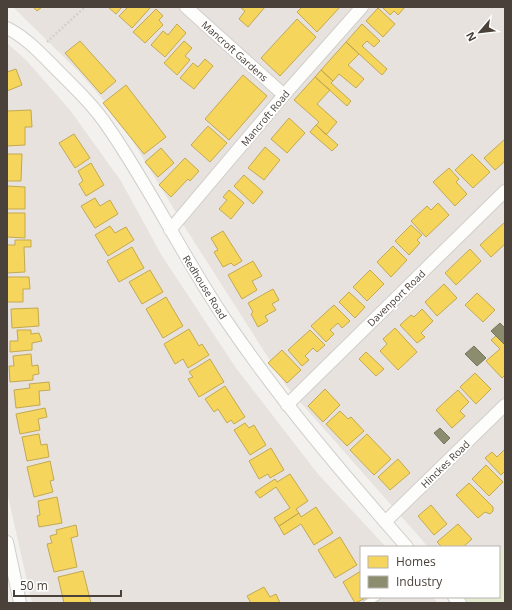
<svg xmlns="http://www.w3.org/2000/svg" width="512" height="610" font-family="'Open Sans',sans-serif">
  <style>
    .residential { fill: #e7e2dd }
    .green { fill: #e3ecd0 }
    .homes { fill: #f6d55c; stroke: #c2a952 }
    .industry { fill: #8c8c6e; stroke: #78765e }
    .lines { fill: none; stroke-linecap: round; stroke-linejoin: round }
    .service-casing { stroke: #d1cfcc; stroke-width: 8 }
    .minor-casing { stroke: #d1cfcc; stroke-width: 14 }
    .path { stroke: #d3d1cc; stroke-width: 2.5; stroke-dasharray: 2 2; stroke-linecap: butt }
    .service { stroke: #fdfdfc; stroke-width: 6 }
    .minor { stroke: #fdfdfc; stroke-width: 12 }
    .labels { text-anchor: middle; stroke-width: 4; stroke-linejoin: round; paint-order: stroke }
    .street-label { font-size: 10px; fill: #4a423a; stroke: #fff }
  </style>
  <rect width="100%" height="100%" fill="#f3f1ee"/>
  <path class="residential" d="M13 7H505V546L499 552V547H428L423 541 287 387 186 229 118 117 79 72Z
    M7 43 26 60 70 110 121 181 162 256 236 368 318 474 386 547H361V597H432L438 603H32L7 492Z"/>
  <path class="green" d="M505 546V603H467L461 597H499V552Z"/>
  <path class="homes" d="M33 7H42L37 11Z
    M108 7H122L116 14Z
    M128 7H151L132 28 119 16Z
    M240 7H265L248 27 239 19 245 11Z
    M302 7H340L317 32 297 12Z
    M382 7H405L398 15 394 11 390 15Z
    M378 8 395 24 383 37 366 21Z
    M156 9 163 16 159 20 163 25 145 43 133 32Z
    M297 19 316 37 280 76 261 58Z
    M177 24 186 33 165 57 151 45 163 31 168 35Z
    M362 24 380 41 374 47 367 41 362 46 387 69 382 75 346 42Z
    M80 41 116 81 101 94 65 53Z
    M184 41 192 48 185 56 190 60 177 75 164 63Z
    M346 42 359 54 348 65 364 79 356 88 339 74 333 81 321 70Z
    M205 59 213 66 194 89 180 78 193 63 198 67Z
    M16 69 22 85 7 91V72Z
    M321 70 333 81 331 83 351 101 347 106 315 77Z
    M243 75 267 96 229 140 205 119Z
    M315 77 330 90 317 104 337 122 326 135 316 125 319 122 294 100Z
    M126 85 166 137 144 154 103 103Z
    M31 110 32 127H25V145L7 146V111Z
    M289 118 305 133 287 153 271 139Z
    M316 125 338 145 332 151 310 132Z
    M208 126 227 143 210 162 191 145Z
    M74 134 90 158 75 168 59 143Z
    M505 139V161L495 170 484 158Z
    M265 147 280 160 264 180 248 168Z
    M161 148 174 163 158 177 145 162Z
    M7 154H22L21 181H7Z
    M472 154 490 172 473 188 455 170Z
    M185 158 199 171 190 181 188 179 171 197 159 185Z
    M91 163 104 185 86 196 79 184 83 181 78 171Z
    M449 168 459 179 456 182 467 194 455 206 433 182Z
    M244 175 263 192 253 204 234 186Z
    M7 186 25 187V209H7Z
    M229 190 244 203 231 219 219 209 227 200 223 197Z
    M95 198 100 206 110 200 118 214 95 228 81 206Z
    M438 203 449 215 426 237 411 221 427 206 431 210Z
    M7 213H25V238L7 237Z
    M505 222V244L491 257 480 245Z
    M411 225 422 235 417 240 420 243 409 255 395 241Z
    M110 226 115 233 126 227 134 240 108 256 95 235Z
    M223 231 242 261 234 266 231 263 223 267 214 252 218 250 211 238Z
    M15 240H31V247H24L25 272 7 273V245H15Z
    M393 246 407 260 391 277 377 262Z
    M132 247 144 268 119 282 107 261Z
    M470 249 481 261 456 285 445 273Z
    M253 261 262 276 252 281 257 290 242 299 228 275Z
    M150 270 163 292 142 304 129 282Z
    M370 270 384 284 367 301 353 287Z
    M7 277H29L30 289H23V302H7Z
    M444 284 457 298 437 316 425 302Z
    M273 289 279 300 272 304 276 310 265 316 268 321 258 327 251 314 253 312 248 303Z
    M349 292 365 307 355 318 339 302Z
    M477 293 495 310 483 322 465 305Z
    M166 297 183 326 163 338 146 309Z
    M334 305 350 321 342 328 338 323 330 330 334 334 326 342 311 326Z
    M38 308 39 326 12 328 11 309Z
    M422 309 433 321 421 333 425 337 417 343 400 325 411 315 414 317Z
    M395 328 417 352 398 370 380 351 387 344 383 339Z
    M189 329 199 346 202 344 209 355 188 368 183 359 175 364 164 344Z
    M17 330H31V334L39 333 42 341 32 343V350L10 352V341H18Z
    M310 330 325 345 317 352 313 348 305 356 309 360 302 366 288 350Z
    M496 336 505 345V375L502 378 486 361 500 349 491 340Z
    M282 350 301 370 287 383 268 363Z
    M366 352 384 369 376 376 359 359Z
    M31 354 32 366 38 365 39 374 33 375V380L10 382 9 366H14L13 356Z
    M210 359 224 382 199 397 188 379 193 377 189 372Z
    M475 373 491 389 476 404 460 387Z
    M49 382 50 390 39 391 40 405 16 408 14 390 30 388 29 384Z
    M225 386 245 417 234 424 231 420 227 423 218 409 214 412 205 399Z
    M325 389 340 405 323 422 308 406Z
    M458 390 469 402 460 411 465 416 452 428 436 410Z
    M45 408 47 417 38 419 40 430 20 434 16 414Z
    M340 411 348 419 351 417 364 431 347 446 326 424Z
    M245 423 249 428 254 425 266 445 250 455 234 430Z
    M39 434 41 445 47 444 49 457 27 461 22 437Z
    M367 434 391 459 374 475 350 450Z
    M271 448 284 470 270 478 268 474 259 479 249 461Z
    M505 449V471L501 475 485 458 492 452 497 457Z
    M398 459 410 473 390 490 378 477Z
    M50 461 54 480 50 481 53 492 34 497 27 467Z
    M486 465 503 482 489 496 472 479Z
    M290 474 308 501 296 509 299 513 279 526 274 518 290 508 276 487 260 498 255 492 275 479 277 482Z
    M469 483 493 507V511L490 514 485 512 478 518 456 495Z
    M57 497 62 523 39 527 37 516 40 515 38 501Z
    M431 505 447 524 434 535 418 516Z
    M316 507 333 533 314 545 301 524 284 535 279 526 299 513 301 517Z
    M458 524 472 539 463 547H442L437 542Z
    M76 525 78 536 71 538 77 567 54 572 47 544 52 543 50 536 57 534 56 530Z
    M340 537 357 565 335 578 318 550Z
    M83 571 91 603H64L58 577Z
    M361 571V597H368L355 603 343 582Z
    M264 587 270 597 276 594 280 603H251L247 596Z"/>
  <path class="industry" d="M500 323 505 328V345L491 331Z
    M474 346 486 358 477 366 465 354Z
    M440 428 450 438 444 444 434 433Z"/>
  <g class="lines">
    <g class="service-casing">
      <path id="service" d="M367 603 377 597"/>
    </g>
    <g class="minor-casing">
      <path id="minor" d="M186 7 284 95
        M7 28C27 38 42 55 57 70 75 88 94 106 108 127 151 189 183 257 225 319 280 400 343 474 407 547
        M170 230 284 95 362 7
        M287 405 505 191
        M385 522 505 405
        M7 542 20 603
        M454 597 460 603"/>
    </g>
    <path class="path" d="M47 42 85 7"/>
    <use href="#service" class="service"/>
    <use href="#minor" class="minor"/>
  </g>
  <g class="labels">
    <g class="street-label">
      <text transform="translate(235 51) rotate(42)" y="4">Mancroft Gardens</text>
      <text transform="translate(265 118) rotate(-50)" y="4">Mancroft Road</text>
      <text transform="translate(205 287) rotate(58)" y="4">Redhouse Road</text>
      <text transform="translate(396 298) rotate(-44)" y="4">Davenport Road</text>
      <text transform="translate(445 464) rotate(-44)" y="4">Hinckes Road</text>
    </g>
  </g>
  <rect width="512" height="610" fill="none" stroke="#4a423a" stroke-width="16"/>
  <rect x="360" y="546" width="140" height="52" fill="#ffffff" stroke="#b7b3b0"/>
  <rect x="368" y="556" width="20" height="12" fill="#f6d55c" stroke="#b7b3b0"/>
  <text x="396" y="566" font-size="12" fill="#4a423a">Homes</text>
  <rect x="368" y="576" width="20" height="12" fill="#8c8c6e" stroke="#b7b3b0"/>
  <text x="396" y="586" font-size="12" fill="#4a423a">Industry</text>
  <g transform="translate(480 32) rotate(242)" stroke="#ffffff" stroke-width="3" paint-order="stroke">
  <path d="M0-3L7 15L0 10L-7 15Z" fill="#4a423a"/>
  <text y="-6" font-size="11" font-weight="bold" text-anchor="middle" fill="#4a423a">N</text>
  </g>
  <path d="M14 590v6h107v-6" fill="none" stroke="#4a423a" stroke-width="2"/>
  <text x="20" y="590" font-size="12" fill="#4a423a" stroke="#ffffff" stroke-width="3" paint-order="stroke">50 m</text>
</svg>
